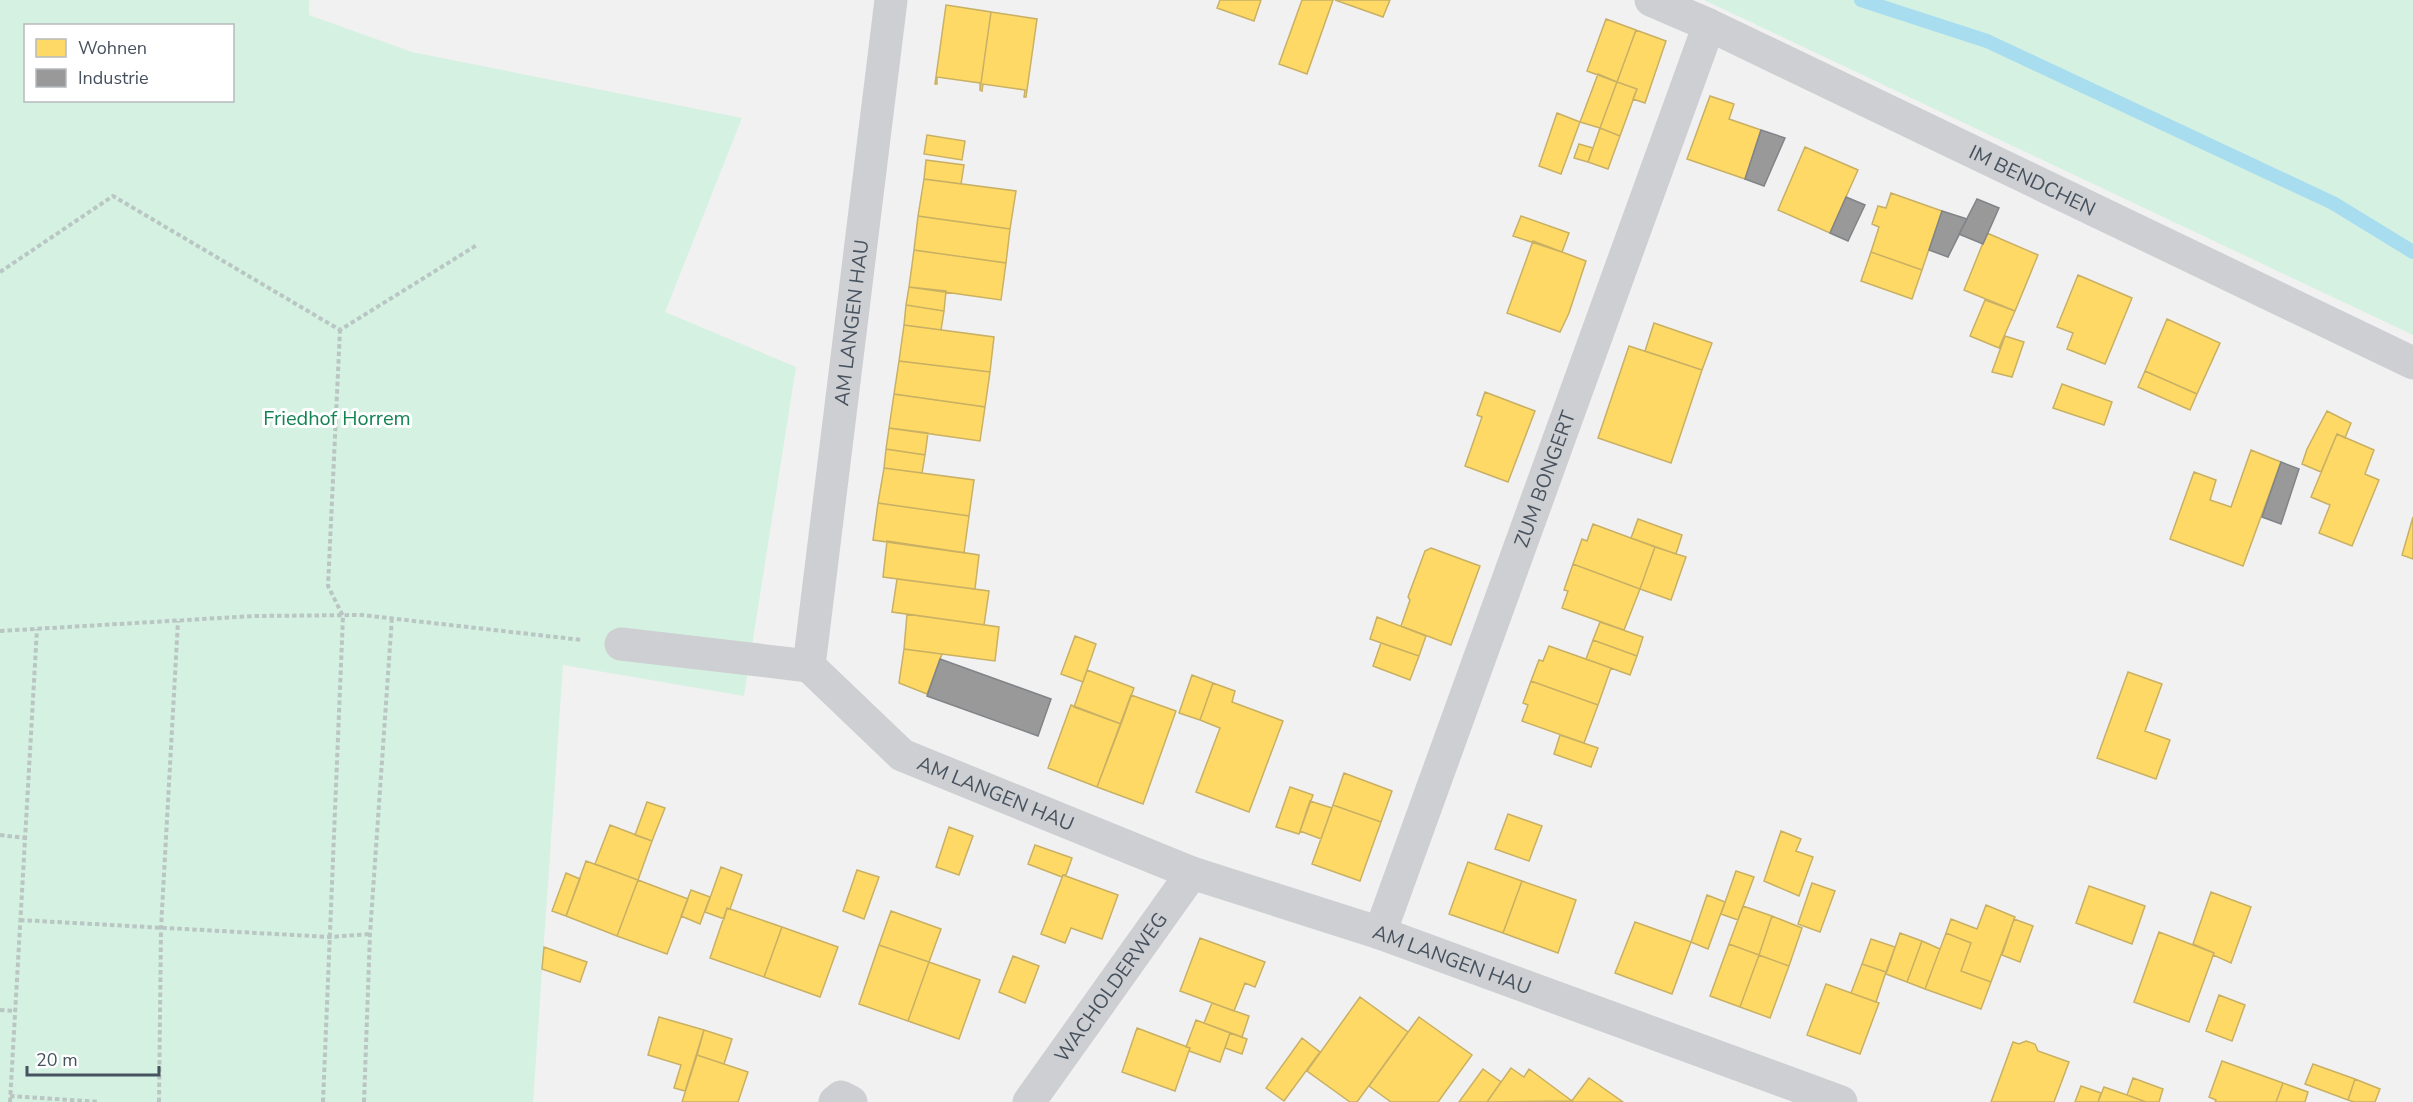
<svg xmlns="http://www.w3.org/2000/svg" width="2413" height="1102" font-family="'Nunito Sans',sans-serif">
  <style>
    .green { fill: #d5f1e2; fill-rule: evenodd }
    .homes { fill: #ffd966; stroke: #c8b064; stroke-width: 1.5 }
    .industry { fill: #999; stroke: #808488; stroke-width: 1.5 }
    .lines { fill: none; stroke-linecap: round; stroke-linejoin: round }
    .stream { stroke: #a8ddf0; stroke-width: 14 }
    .path { stroke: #bac6c3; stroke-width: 4; stroke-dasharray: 4.5 3; stroke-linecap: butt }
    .minor { stroke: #cdcfd2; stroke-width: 33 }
    .labels { text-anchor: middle; stroke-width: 6; stroke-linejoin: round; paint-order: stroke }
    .street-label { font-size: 20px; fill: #47525f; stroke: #fff }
    .park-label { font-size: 20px; fill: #148453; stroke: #fff }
  </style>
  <rect width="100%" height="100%" fill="#f2f1f1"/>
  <path class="green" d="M0 0H309V15L412 52 742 118 665 312 796 367 744 696 563 665 533 1102H0ZM26 26H232V100H26Z
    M1704 0H2413V335Z"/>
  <path class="homes" d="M1220 0H1261L1254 21 1217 8Z
    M1302 0H1333L1307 74 1279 64Z
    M1335 0H1390L1383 17Z
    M946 5 991 12 980 90V83L937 77V84H935Z
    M991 12 1037 19 1026 97H1024L1025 90 983 84 982 91 980 90Z
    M1606 19 1636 30 1617 82 1587 71Z
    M1636 30 1666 41 1645 103 1633 99 1637 89 1617 82Z
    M1598 74 1617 82 1600 128 1580 122Z
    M1617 82 1637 89 1620 136 1600 128Z
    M1710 96 1734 104 1729 119 1761 130 1745 179 1687 159Z
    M1557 113 1580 122 1561 174 1539 166Z
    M1600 128 1620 136 1608 169 1588 162Z
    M927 135 965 141 962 160 924 154Z
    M1579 144 1593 148 1588 162 1574 158Z
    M1805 147 1858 170 1830 233 1778 210Z
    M926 160 964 165 961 184 924 179Z
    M924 179 1016 191 1010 229 918 216Z
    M1891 193 1942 211 1922 270 1871 252 1879 227 1872 224 1878 206 1886 208Z
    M918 216 1010 229 1006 263 914 250Z
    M1521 216 1569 233 1562 252 1513 236Z
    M1987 233 2038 255 2015 311 1964 290Z
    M1533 241 1586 261 1569 313 1560 332 1507 313Z
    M914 250 1006 263 1001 300 909 287Z
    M1871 252 1922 270 1912 299 1861 281Z
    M2078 275 2132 298 2105 364 2067 349 2073 333 2057 327Z
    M909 287 946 291 944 311 906 305Z
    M1985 300 2015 311 1999 348 1970 336Z
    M906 305 944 311 941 330 904 325Z
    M2167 319 2220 343 2197 394 2145 371Z
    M1654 323 1712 343 1702 370 1645 351Z
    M904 325 994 337 990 372 899 361Z
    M2005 336 2024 342 2012 377 1992 372Z
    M1629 346 1702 370 1671 463 1598 438Z
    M899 361 990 372 985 407 894 394Z
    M2145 371 2197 394 2190 410 2138 387Z
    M2062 384 2112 402 2104 425 2053 408Z
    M1485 392 1535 411 1508 482 1465 466 1482 417 1477 415Z
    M894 394 985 407 980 441 889 428Z
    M2327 411 2351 423 2345 438 2337 434 2321 472 2302 464 2307 449Z
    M889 428 928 433 925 455 886 449Z
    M2337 434 2374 450 2365 474 2379 480 2352 546 2319 533 2330 505 2311 497Z
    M886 449 925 455 922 473 884 468Z
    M2251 450 2281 462 2243 566 2170 539 2194 472 2216 480 2210 500 2231 507Z
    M884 468 974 480 969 516 878 503Z
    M878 503 969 516 964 553 873 540Z
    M2413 517V559L2402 555Z
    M1638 519 1682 535 1676 554 1631 538Z
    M1593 524 1655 547 1640 589 1573 564 1582 539 1587 541Z
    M887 541 979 555 975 589 883 577Z
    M1655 547 1686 557 1671 600 1640 589Z
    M1431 548 1480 566 1451 645 1401 626 1410 600 1408 597 1425 551Z
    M1573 564 1640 589 1624 630 1562 608 1568 591 1564 590Z
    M897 579 989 591 984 625 892 612Z
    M907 614 999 627 995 661 904 649Z
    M1377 617 1426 636 1419 656 1370 639Z
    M1600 622 1643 637 1637 656 1593 640Z
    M1075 636 1096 644 1083 682 1061 674Z
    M1593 640 1637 656 1630 675 1586 659Z
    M1381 643 1419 656 1410 680 1373 666Z
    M1549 646 1611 668 1598 705 1531 681 1539 660 1543 661Z
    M904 649 942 654 927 694 899 683Z
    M1087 670 1134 688 1121 724 1074 707Z
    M2128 672 2162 684 2145 731 2170 740 2156 779 2097 758Z
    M1192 675 1213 683 1200 720 1179 713Z
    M1531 681 1598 705 1584 743 1522 721 1528 705 1523 703Z
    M1213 683 1235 691 1232 702 1283 721 1249 812 1196 792 1220 728 1200 720Z
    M1131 695 1176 711 1143 804 1097 787Z
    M1071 705 1121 724 1097 787 1048 768Z
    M1560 735 1598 748 1591 767 1554 754Z
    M1344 773 1392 791 1381 822 1333 805Z
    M1290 787 1313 795 1299 834 1276 827Z
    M1310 801 1332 808 1321 839 1300 831Z
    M647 802 665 808 652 841 635 835Z
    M1333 805 1381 822 1360 881 1312 864Z
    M1508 814 1542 826 1529 861 1495 849Z
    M610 825 652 841 638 880 595 864Z
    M949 827 973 836 959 875 936 867Z
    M1781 831 1801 839 1796 851 1813 857 1799 896 1764 881Z
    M1035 845 1072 858 1066 875H1063L1062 877 1028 864Z
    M586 861 638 880 617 936 566 916Z
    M1468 862 1522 881 1503 933 1449 914Z
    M721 867 742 875 730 909 727 908 724 919 705 912Z
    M857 870 879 877 864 919 843 911Z
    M1736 871 1754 877 1738 920 1721 914Z
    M566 873 580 879 566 916 552 911Z
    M1063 875 1118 895 1102 939 1071 928 1065 943 1041 934Z
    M638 880 688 899 667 954 617 936Z
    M1522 881 1576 900 1558 953 1503 933Z
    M1812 883 1835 891 1820 932 1798 924Z
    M2089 886 2145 906 2132 944 2076 923Z
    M691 890 710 897 700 924 681 916Z
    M2211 892 2251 907 2231 963 2213 955 2214 953 2193 944Z
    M1707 895 1725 902 1708 949 1691 942Z
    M1986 905 2015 917 1991 982 1961 971 1971 943 1946 933 1951 919 1977 929Z
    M1743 906 1772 916 1759 955 1729 944Z
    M727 908 782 927 764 977 710 958Z
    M891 911 941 929 929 962 879 945Z
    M1772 916 1802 928 1789 966 1759 955Z
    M2014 919 2033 926 2020 962 2002 955Z
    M1635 922 1691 942 1672 994 1615 973Z
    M782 927 838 947 820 997 764 977Z
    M2159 932 2214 953 2189 1022 2134 1002Z
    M1900 933 1922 941 1907 982 1886 974Z
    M1946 933 1971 943 1961 971 1991 982 1981 1009 1925 989Z
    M1200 938 1265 962 1255 987 1245 983 1234 1011 1180 991Z
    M1871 939 1895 947 1886 972 1862 964Z
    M1922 941 1940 949 1925 989 1907 982Z
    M1729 944 1759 955 1740 1007 1710 996Z
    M879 945 929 962 908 1021 859 1004Z
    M544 947 587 962 580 982 542 969Z
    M1759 955 1789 966 1770 1018 1740 1007Z
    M1013 956 1039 966 1025 1003 999 992Z
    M929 962 980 980 959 1039 908 1021Z
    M1862 964 1886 972 1876 1002 1851 993Z
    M1826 984 1879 1003 1860 1054 1807 1035Z
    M2219 995 2245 1005 2232 1041 2206 1031Z
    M1360 997 1408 1032 1357 1102H1350L1307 1071Z
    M1212 1003 1249 1016 1242 1037 1204 1023Z
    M659 1017 704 1030 685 1091 674 1088 681 1065 648 1055Z
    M1419 1017 1472 1055 1438 1102H1391L1369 1086Z
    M1196 1020 1230 1033 1220 1062 1189 1051 1190 1048 1186 1047Z
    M1137 1028 1190 1048 1175 1091 1122 1072Z
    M704 1030 732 1039 724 1064 697 1055Z
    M1230 1033 1247 1039 1242 1054 1225 1048Z
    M1302 1038 1320 1052 1284 1101 1266 1088Z
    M2026 1041 2035 1044 2038 1051 2069 1062 2054 1102H1991L2013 1042 2019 1044Z
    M697 1055 748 1072 738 1102H682Z
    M2222 1061 2283 1083 2276 1102H2215L2216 1100 2209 1097Z
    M2313 1064 2355 1079 2348 1100 2305 1084Z
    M1511 1068 1524 1077 1529 1069 1572 1101 1487 1102Z
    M1483 1069 1501 1082 1487 1102H1459Z
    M1589 1078 1623 1102H1571Z
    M2133 1078 2163 1089 2159 1102H2146L2127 1095Z
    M2355 1079 2380 1089 2375 1102H2354L2348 1100Z
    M2283 1083 2308 1092 2305 1102H2276Z
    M2081 1086 2101 1093 2098 1102H2075Z
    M2104 1087 2127 1095 2146 1102H2098Z"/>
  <path class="industry" d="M1761 130 1785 138 1764 186 1745 179Z
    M1846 197 1865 205 1848 241 1830 233Z
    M1977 199 1999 208 1983 244 1959 234Z
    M1942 211 1967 219 1948 257 1929 250Z
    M2281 462 2299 469 2281 524 2262 517Z
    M940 659 1051 699 1038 736 927 696Z"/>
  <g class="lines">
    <path class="stream" d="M1861 0 1987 41 2333 203 2413 252"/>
    <path class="path" d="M0 272 113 196 340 330 477 245
      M0 631 254 616 362 615 582 640
      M0 835 25 838
      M20 920 330 937 370 934
      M0 1010 15 1011
      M10 1096 99 1102
      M10 1102 37 629
      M159 1102 161 928 178 621
      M323 1102 343 616 328 586 340 330
      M364 1102 370 934 392 617"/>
    <g class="minor">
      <path id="s1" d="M1651 0 1709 25 2413 363"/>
      <path d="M621 644 809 666"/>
      <path id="s2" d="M809 666 902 755 1192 873 1380 933 1841 1102"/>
      <path id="s3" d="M809 666 891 0"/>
      <path id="s4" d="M1380 933 1709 25"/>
      <path d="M835 1102 841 1097 851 1102"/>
      <path id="s5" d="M1029 1102 1192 873"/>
    </g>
  </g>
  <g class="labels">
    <g class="street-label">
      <text dy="7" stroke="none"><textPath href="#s1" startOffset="422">IM BENDCHEN</textPath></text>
      <text dy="7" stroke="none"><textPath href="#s3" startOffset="346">AM LANGEN HAU</textPath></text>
      <text dy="7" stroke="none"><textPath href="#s4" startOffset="483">ZUM BONGERT</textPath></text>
      <text dy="7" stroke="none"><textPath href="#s2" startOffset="230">AM LANGEN HAU</textPath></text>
      <text dy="7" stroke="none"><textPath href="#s2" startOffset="716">AM LANGEN HAU</textPath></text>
      <text dy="7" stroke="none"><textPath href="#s5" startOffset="141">WACHOLDERWEG</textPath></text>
    </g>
    <g class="park-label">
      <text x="337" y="425">Friedhof Horrem</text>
    </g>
  </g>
  <rect x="24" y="24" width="210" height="78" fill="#ffffff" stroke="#b5babf" stroke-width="1.5"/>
  <rect x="36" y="39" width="30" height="18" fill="#ffd966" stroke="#b5babf" stroke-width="1.5"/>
  <text x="78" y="54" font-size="18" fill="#47525f">Wohnen</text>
  <rect x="36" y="69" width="30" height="18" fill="#999999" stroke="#b5babf" stroke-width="1.5"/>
  <text x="78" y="84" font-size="18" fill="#47525f">Industrie</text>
  <path d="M27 1066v9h132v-9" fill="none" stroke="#47525f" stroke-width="3"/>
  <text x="36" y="1066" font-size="18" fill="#47525f" stroke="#ffffff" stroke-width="4.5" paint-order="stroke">20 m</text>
</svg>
